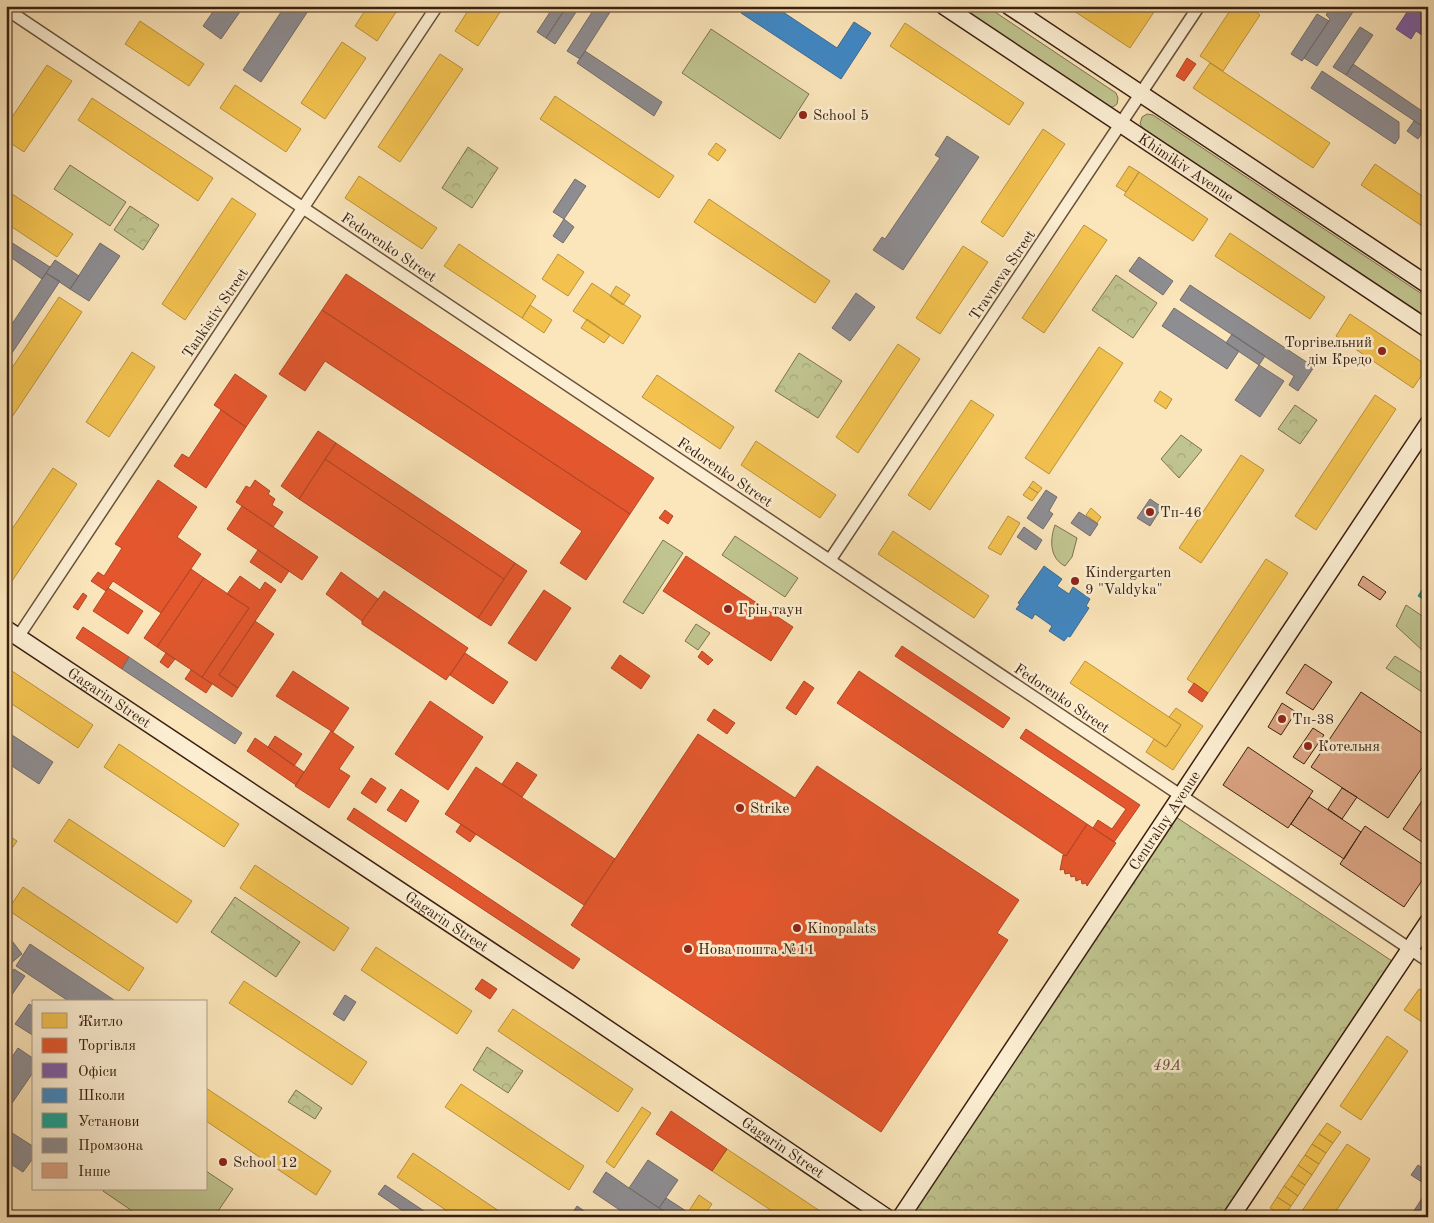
<svg xmlns="http://www.w3.org/2000/svg" width="1434" height="1223" font-family="'Old Standard TT',serif">
  <style>
    .grass { fill: #c0c48f; stroke: #7d7250 }
    .park { fill: url(#park-crowns); stroke: #7d7250 }
    .homes { fill: #f2c14e; stroke: #bb913b }
    .shops { fill: #e4572e; stroke: #b14625 }
    .offices { fill: #7b5ea7; stroke: #684b7a }
    .schools { fill: #3f88c5; stroke: #3e698f }
    .public { fill: #17a398; stroke: #227c6f }
    .industry { fill: #8d8d92; stroke: #746c6b }
    .building { fill: #dca483; stroke: #3a2010 }
    .lines { fill: none; stroke-linecap: round; stroke-linejoin: round }
    .street-casing { stroke: #6a513a; stroke-width: 14 }
    .secondary-casing { stroke: #3a2010; stroke-width: 19 }
    .street { stroke: #fceed2; stroke-width: 11 }
    .secondary { stroke: #fceed2; stroke-width: 16 }
    .poi-dot { fill: #8f2418; stroke: #fceed2; stroke-width: 2 }
    .labels { text-anchor: middle; stroke-width: 5; stroke-linejoin: round; paint-order: stroke }
    .poi-label { font-size: 15px; fill: #3a2010; stroke: #fceed2; text-anchor: start }
    .street-label { font-size: 15px; fill: #3a2010; stroke: #fceed2 }
    .park-label { font-size: 15px; font-style: italic; fill: #625136; stroke: #fceed2 }
  </style>
  <defs>
    <pattern id="park-crowns" width="20" height="18" patternUnits="userSpaceOnUse" patternTransform="scale(1.25)"><rect width="20" height="18" fill="#c0c48f"/><path d="M2 6a3 3 0 1 1 6 0M12 15a3 3 0 1 1 6 0" fill="none" stroke="#a6a87a"/></pattern>
  </defs>
  <rect width="100%" height="100%" fill="#fbe5ba"/>
  <filter id="stains"><feTurbulence type="fractalNoise" baseFrequency=".004" numOctaves="4"/><feColorMatrix values="0 0 0 0 .2 0 0 0 0 .09 0 0 0 0 .02 0 0 0 .5 -.17"/></filter>
  <radialGradient id="worn" r=".72"><stop offset=".6" stop-color="#630" stop-opacity="0"/><stop offset="1" stop-color="#630" stop-opacity=".3"/></radialGradient>
  <path class="grass" d="M957 6H986L1116 93 1118 98 1117 104 1113 107H1107Z
    M711 29 809 94 780 139 682 73Z
    M1147 114 1153 115 1428 298V318L1144 129 1140 124 1142 117Z
    M70 165 126 202 110 226 54 189Z
    M1055 525 1077 538 1072 557 1065 566C1049 558 1050 539 1055 525Z
    M735 536 798 578 785 597 722 555Z
    M663 540 683 553 643 614 623 602Z
    M1406 605 1428 620V651L1422 650 1396 626Z
    M696 624 710 633 698 650 685 641Z
    M1395 656 1428 677V696L1386 668Z
    M206 1171 233 1189 214 1217H141L103 1191 104 1189H206Z"/>
  <path class="park" d="M468 147 498 168 472 208 442 188Z
    M130 206 159 225 143 250 114 230Z
    M1116 275 1157 303 1133 338 1092 310Z
    M799 353 842 381 818 418 775 391Z
    M1295 405 1317 420 1300 444 1278 429Z
    M1181 435 1202 450 1179 478 1161 459Z
    M1176 817 1392 961 1222 1217H910Z
    M235 897 300 942 276 977 211 932Z
    M487 1047 523 1071 508 1093 473 1070Z
    M296 1090 322 1108 315 1119 288 1102Z"/>
  <path class="homes" d="M368 6H400L377 41 355 26Z
    M471 6H504L478 46 455 31Z
    M1072 6H1115L1124 12 1128 6H1158L1130 48 1071 9Z
    M1233 6H1247L1260 15 1223 71 1200 56Z
    M140 21 204 64 189 86 125 44Z
    M905 23 1024 103 1009 125 890 46Z
    M342 42 366 58 325 119 301 103Z
    M440 54 463 69 400 162 378 147Z
    M1210 63 1330 143 1313 168 1193 88Z
    M47 65 72 81 24 152 6 140V126Z
    M235 85 301 129 286 152 220 108Z
    M555 96 674 176 659 198 540 119Z
    M92 98 213 178 198 201 78 120Z
    M1043 129 1065 144 1003 237 981 222Z
    M716 143 726 150 718 161 708 154Z
    M1375 164 1428 200V230L1361 185Z
    M1129 166 1139 172 1126 192 1116 186Z
    M1139 172 1208 219 1193 241 1124 195Z
    M359 176 437 228 422 249 345 198Z
    M6 190 73 234 57 257 6 223Z
    M232 198 256 214 185 320 162 304Z
    M709 199 830 281 815 303 694 222Z
    M1084 225 1107 240 1044 333 1022 318Z
    M1230 233 1325 297 1310 319 1215 256Z
    M459 244 536 296 522 318 444 266Z
    M963 246 988 262 940 334 916 318Z
    M558 254 584 272 568 296 542 279Z
    M592 283 641 316 623 344 573 311Z
    M616 286 630 295 623 305 610 296Z
    M59 297 82 312 6 426V377Z
    M530 305 552 320 544 333 522 318Z
    M1350 314 1428 366 1413 388 1336 336Z
    M587 319 610 335 604 343 581 328Z
    M898 344 920 359 858 453 836 437Z
    M1099 347 1123 363 1049 474 1025 458Z
    M132 352 155 367 109 437 86 422Z
    M657 375 734 427 720 449 642 397Z
    M1160 391 1172 399 1166 409 1154 401Z
    M1375 395 1396 409 1316 530 1295 516Z
    M971 400 994 415 930 510 908 495Z
    M756 441 836 495 820 518 741 465Z
    M1241 455 1264 470 1201 563 1179 548Z
    M53 468 77 484 6 590V538Z
    M1033 481 1042 488 1038 493 1029 487Z
    M1029 487 1038 493 1032 501 1023 495Z
    M1091 508 1101 517 1097 523 1086 515Z
    M1008 516 1020 523 1001 555 988 548Z
    M893 531 989 596 974 618 878 554Z
    M1266 559 1288 573 1208 693 1187 679Z
    M1085 661 1181 725 1166 747 1070 683Z
    M6 667 93 725 78 748 6 700Z
    M1176 708 1203 726 1173 770 1146 752 1154 739 1166 747 1181 725 1169 717Z
    M119 744 239 824 224 847 104 767Z
    M69 819 192 901 177 923 54 841Z
    M6 834 17 841 6 857Z
    M255 865 349 928 334 951 240 888Z
    M23 887 144 968 129 991 8 910Z
    M376 947 472 1011 457 1034 361 970Z
    M244 981 367 1062 352 1085 229 1003Z
    M1419 989 1428 994V1026L1404 1010Z
    M513 1009 633 1089 618 1112 498 1031Z
    M1387 1036 1408 1051 1361 1120 1340 1106Z
    M461 1084 584 1166 569 1190 445 1107Z
    M206 1088 331 1171 316 1195 206 1121Z
    M642 1107 651 1113 614 1168 606 1162Z
    M1327 1123 1341 1132 1333 1143 1319 1134Z
    M1319 1134 1333 1143 1326 1153 1312 1144Z
    M1312 1144 1326 1153 1319 1164 1305 1155Z
    M1347 1144 1370 1159 1363 1170 1332 1217H1298Z
    M727 1149 829 1217H781L712 1171Z
    M413 1153 490 1205 508 1217H456L397 1177Z
    M1305 1155 1319 1164 1312 1175 1298 1165Z
    M1298 1165 1312 1175 1305 1185 1291 1176Z
    M1291 1176 1305 1185 1298 1196 1284 1186Z
    M1284 1186 1298 1196 1291 1206 1277 1197Z
    M699 1195 712 1204 703 1217H691L687 1214Z
    M1277 1197 1291 1206 1284 1217 1270 1208Z"/>
  <path class="shops" d="M1187 58 1196 64 1184 81 1176 76Z
    M346 274 654 478 630 514 322 310Z
    M322 310 630 514 586 580 560 563 582 531 325 361 305 391 279 374Z
    M235 374 267 396 246 427 214 405Z
    M221 410 246 427 206 488 174 466 182 454 189 458Z
    M318 431 336 443 299 499 281 486Z
    M336 443 515 563 504 579 325 459Z
    M325 459 504 579 478 618 299 499Z
    M158 480 197 507 177 537 201 554 161 613 113 581 106 591 91 581 98 572 104 576 122 548 115 544Z
    M255 480 270 491 268 494 275 499 272 505 283 512 273 527 236 502 246 486 250 488Z
    M242 506 318 557 302 580 227 529Z
    M665 510 673 516 668 524 659 518Z
    M258 550 289 571 281 583 250 562Z
    M686 556 793 627 771 661 663 591Z
    M515 563 527 571 491 626 478 618Z
    M191 569 204 578 157 647 144 638Z
    M341 572 378 599 362 621 326 594Z
    M240 576 260 590 265 582 276 590 219 675 238 688 232 697 202 677 249 608 227 594Z
    M204 578 249 608 202 677 157 647Z
    M108 588 143 611 128 634 93 611Z
    M544 590 571 608 536 661 508 643Z
    M384 591 468 648 446 680 362 624V621Z
    M83 593 87 596 78 610 73 607Z
    M255 621 274 634 238 688 219 675Z
    M83 627 129 657 122 669 76 638Z
    M902 646 1010 718 1003 728 895 656Z
    M702 651 713 660 708 665 698 657Z
    M166 653 175 659 168 668 160 662Z
    M465 653 508 682 493 704 450 675Z
    M620 655 650 676 641 689 611 668Z
    M191 670 212 684 206 693 185 679Z
    M293 671 349 708 333 732 276 696Z
    M859 671 1087 824 1066 856 837 703Z
    M804 681 814 688 796 715 786 708Z
    M1194 683 1208 693 1202 702 1188 692Z
    M430 701 483 737 448 790 395 754Z
    M714 709 735 723 727 734 707 720Z
    M1026 729 1140 805 1114 842 1093 828 1098 820 1112 829 1126 809 1020 738Z
    M331 731 354 747 339 769 350 776 329 808 295 786Z
    M698 734 795 798 817 766 1019 900 997 933 1008 940 881 1132 571 925Z
    M275 736 302 754 294 766 268 747Z
    M255 738 304 772 296 785 247 751Z
    M517 762 537 775 522 797 502 784Z
    M476 767 615 859 584 905 445 814Z
    M371 778 386 788 376 803 361 793Z
    M401 789 419 801 406 822 387 810Z
    M354 808 580 959 573 969 347 819Z
    M461 824 476 834 470 842 456 832Z
    M1087 824 1116 843 1087 886 1086 883 1082 884 1081 879 1076 881 1075 876 1071 877 1070 873 1065 874 1064 869 1060 870 1063 855 1066 856Z
    M482 979 497 989 490 999 475 989Z
    M671 1111 727 1149 712 1171 656 1134Z"/>
  <path class="offices" d="M1411 6H1428V39L1416 31 1411 39 1396 29Z"/>
  <path class="schools" d="M746 6H774L837 48 854 22 871 33 841 79 741 13Z
    M1044 566 1062 579 1057 586 1069 594 1073 587 1090 599 1086 606 1089 608 1070 637 1068 636 1064 641 1049 631 1052 626 1035 614 1032 619 1016 609 1020 604 1018 603Z"/>
  <path class="public" d="M1428 581V602L1418 596Z"/>
  <path class="industry" d="M217 6H244L221 39 203 26Z
    M285 6H307L310 8 261 82 243 70Z
    M554 6H567L546 38 537 32Z
    M567 6H580L555 44 546 38Z
    M596 6H608L612 9 580 59 567 51Z
    M1332 6H1357L1317 66 1304 58 1330 19 1326 15Z
    M1317 14 1329 21 1302 61 1291 54Z
    M1360 27 1373 35 1346 75 1333 67Z
    M585 51 662 102 654 116 577 63Z
    M1353 64 1428 115V130L1346 75Z
    M1322 71 1399 122V138L1395 144 1311 88Z
    M1414 121 1425 128 1418 139 1407 131Z
    M947 136 979 157 903 270 873 250 882 237 885 239 940 158 935 155Z
    M575 179 586 186 564 219 553 212Z
    M564 219 574 227 563 243 553 236Z
    M6 239 50 267 42 279 6 254Z
    M100 243 120 256 89 301 70 289Z
    M1139 257 1173 281 1163 295 1129 271Z
    M55 260 79 276 70 289 46 273Z
    M46 273 60 281 6 362V333Z
    M1190 285 1314 367 1298 391 1289 385 1294 376 1180 300Z
    M856 293 875 307 850 341 832 328Z
    M1174 308 1239 351 1227 369 1162 326Z
    M1232 334 1265 356 1259 365 1226 343Z
    M1259 365 1284 381 1260 417 1235 400Z
    M1046 490 1057 497 1049 511 1053 514 1043 529 1027 518Z
    M1150 499 1162 507 1150 526 1137 518Z
    M1079 512 1098 524 1090 536 1071 523Z
    M1024 527 1042 540 1036 550 1017 537Z
    M129 657 242 733 235 744 122 669Z
    M6 731 53 762 39 784 6 762Z
    M6 933 22 954 10 964 6 957Z
    M30 944 117 1002H70L16 966Z
    M14 969 25 976 6 1003V980Z
    M345 995 356 1002 344 1021 333 1014Z
    M29 1004 34 1007V1036L15 1024Z
    M18 1048 34 1059V1071L6 1112V1066Z
    M6 1129 34 1147V1157L23 1172 6 1161Z
    M648 1160 678 1180 659 1208 629 1188Z
    M1418 1165 1428 1172V1186L1411 1175Z
    M606 1172 629 1188 673 1217H630L593 1192Z
    M385 1185 433 1217H412L378 1194Z
    M1426 1192 1428 1193V1211L1424 1217H1410Z
    M666 1198 686 1211 683 1217H673L659 1208Z
    M577 1206 593 1217H570Z"/>
  <path class="building" d="M1363 576 1386 592 1380 600 1358 585Z
    M1305 664 1332 682 1313 710 1286 693Z
    M1361 692 1428 737V759L1388 818 1311 767Z
    M1282 703 1296 712 1281 735 1268 727Z
    M1313 728 1324 735 1304 764 1293 757Z
    M1248 747 1313 791 1288 828 1223 785Z
    M1342 788 1357 797 1342 819 1328 809Z
    M1428 792V846L1403 829Z
    M1309 797 1361 832 1344 859 1291 824Z
    M1365 826 1428 868V872L1404 907 1340 864Z"/>
  <g class="lines">
    <g class="street-casing">
      <path id="street" d="M6 9 1428 961
        M830 560 1199 6
        M18 637 437 6"/>
    </g>
    <g class="secondary-casing">
      <g id="secondary">
        <path id="s1" d="M944 6 1428 329"/>
        <path d="M1009 6 1428 285"/>
        <path id="s2" d="M6 629 568 1002 886 1217"/>
        <path id="s3" d="M901 1217 1428 424"/>
        <path d="M1231 1217 1428 922"/>
      </g>
    </g>
    <use href="#street" class="street"/>
    <use href="#secondary" class="secondary"/>
  </g>
  <g class="poi-dot">
    <circle cx="803" cy="115" r="5"/>
    <circle cx="1382" cy="351" r="5"/>
    <circle cx="1150" cy="512" r="5"/>
    <circle cx="1075" cy="581" r="5"/>
    <circle cx="728" cy="609" r="5"/>
    <circle cx="1282" cy="719" r="5"/>
    <circle cx="1308" cy="746" r="5"/>
    <circle cx="740" cy="808" r="5"/>
    <circle cx="797" cy="928" r="5"/>
    <circle cx="688" cy="949" r="5"/>
    <circle cx="223" cy="1162" r="5"/>
  </g>
  <g class="labels">
    <g class="poi-label">
      <text x="813" y="120">School 5</text>
      <text x="1372" y="347" text-anchor="end">Торгівельний<tspan x="1372" dy="17">дім Кредо</tspan></text>
      <text x="1160" y="517">Тп-46</text>
      <text x="1085" y="577">Kindergarten<tspan x="1085" dy="17">9 "Valdyka"</tspan></text>
      <text x="738" y="614">Грін таун</text>
      <text x="1292" y="724">Тп-38</text>
      <text x="1318" y="751">Котельня</text>
      <text x="750" y="813">Strike</text>
      <text x="807" y="933">Kinopalats</text>
      <text x="698" y="954">Нова пошта №11</text>
      <text x="233" y="1167">School 12</text>
    </g>
    <g class="street-label">
      <text dy="5" stroke="none"><textPath href="#s1" startOffset="291">Khimikiv Avenue</textPath></text>
      <text transform="translate(389 247) rotate(34)" y="5">Fedorenko Street</text>
      <text transform="translate(1002 275) rotate(-56)" y="5">Travneva Street</text>
      <text transform="translate(215 313) rotate(-56)" y="5">Tankistiv Street</text>
      <text transform="translate(725 472) rotate(34)" y="5">Fedorenko Street</text>
      <text dy="5" stroke="none"><textPath href="#s2" startOffset="124">Gagarin Street</textPath></text>
      <text transform="translate(1062 698) rotate(34)" y="5">Fedorenko Street</text>
      <text dy="5" stroke="none"><textPath href="#s3" startOffset="476">Centralny Avenue</textPath></text>
      <text dy="5" stroke="none"><textPath href="#s2" startOffset="529">Gagarin Street</textPath></text>
      <text dy="5" stroke="none"><textPath href="#s2" startOffset="934">Gagarin Street</textPath></text>
    </g>
    <g class="park-label">
      <text x="1167" y="1070">49А</text>
    </g>
  </g>
  <rect width="1434" height="1223" fill="none" stroke="#fbe5ba" stroke-width="25"/>
  <rect x="8" y="8" width="1419" height="1208" fill="none" stroke="#3a2010" stroke-width="2.5"/>
  <rect x="12" y="12" width="1409" height="1198" fill="none" stroke="#3a2010"/>
  <rect x="32" y="1000" width="175" height="190" fill="#fceed2" stroke="#ae9c84"/>
  <rect x="42" y="1013" width="25" height="15" fill="#f2c14e" stroke="#ae9c84"/>
  <text x="78" y="1026" font-size="15" fill="#3a2010">Житло</text>
  <rect x="42" y="1038" width="25" height="15" fill="#e4572e" stroke="#ae9c84"/>
  <text x="78" y="1050" font-size="15" fill="#3a2010">Торгівля</text>
  <rect x="42" y="1063" width="25" height="15" fill="#7b5ea7" stroke="#ae9c84"/>
  <text x="78" y="1076" font-size="15" fill="#3a2010">Офіси</text>
  <rect x="42" y="1088" width="25" height="15" fill="#3f88c5" stroke="#ae9c84"/>
  <text x="78" y="1100" font-size="15" fill="#3a2010">Школи</text>
  <rect x="42" y="1113" width="25" height="15" fill="#17a398" stroke="#ae9c84"/>
  <text x="78" y="1126" font-size="15" fill="#3a2010">Установи</text>
  <rect x="42" y="1138" width="25" height="15" fill="#8d8d92" stroke="#ae9c84"/>
  <text x="78" y="1150" font-size="15" fill="#3a2010">Промзона</text>
  <rect x="42" y="1163" width="25" height="15" fill="#dca483" stroke="#ae9c84"/>
  <text x="78" y="1176" font-size="15" fill="#3a2010">Інше</text>
  <rect width="100%" height="100%" filter="url(#stains)"/>
  <rect width="100%" height="100%" fill="url(#worn)"/>
</svg>
